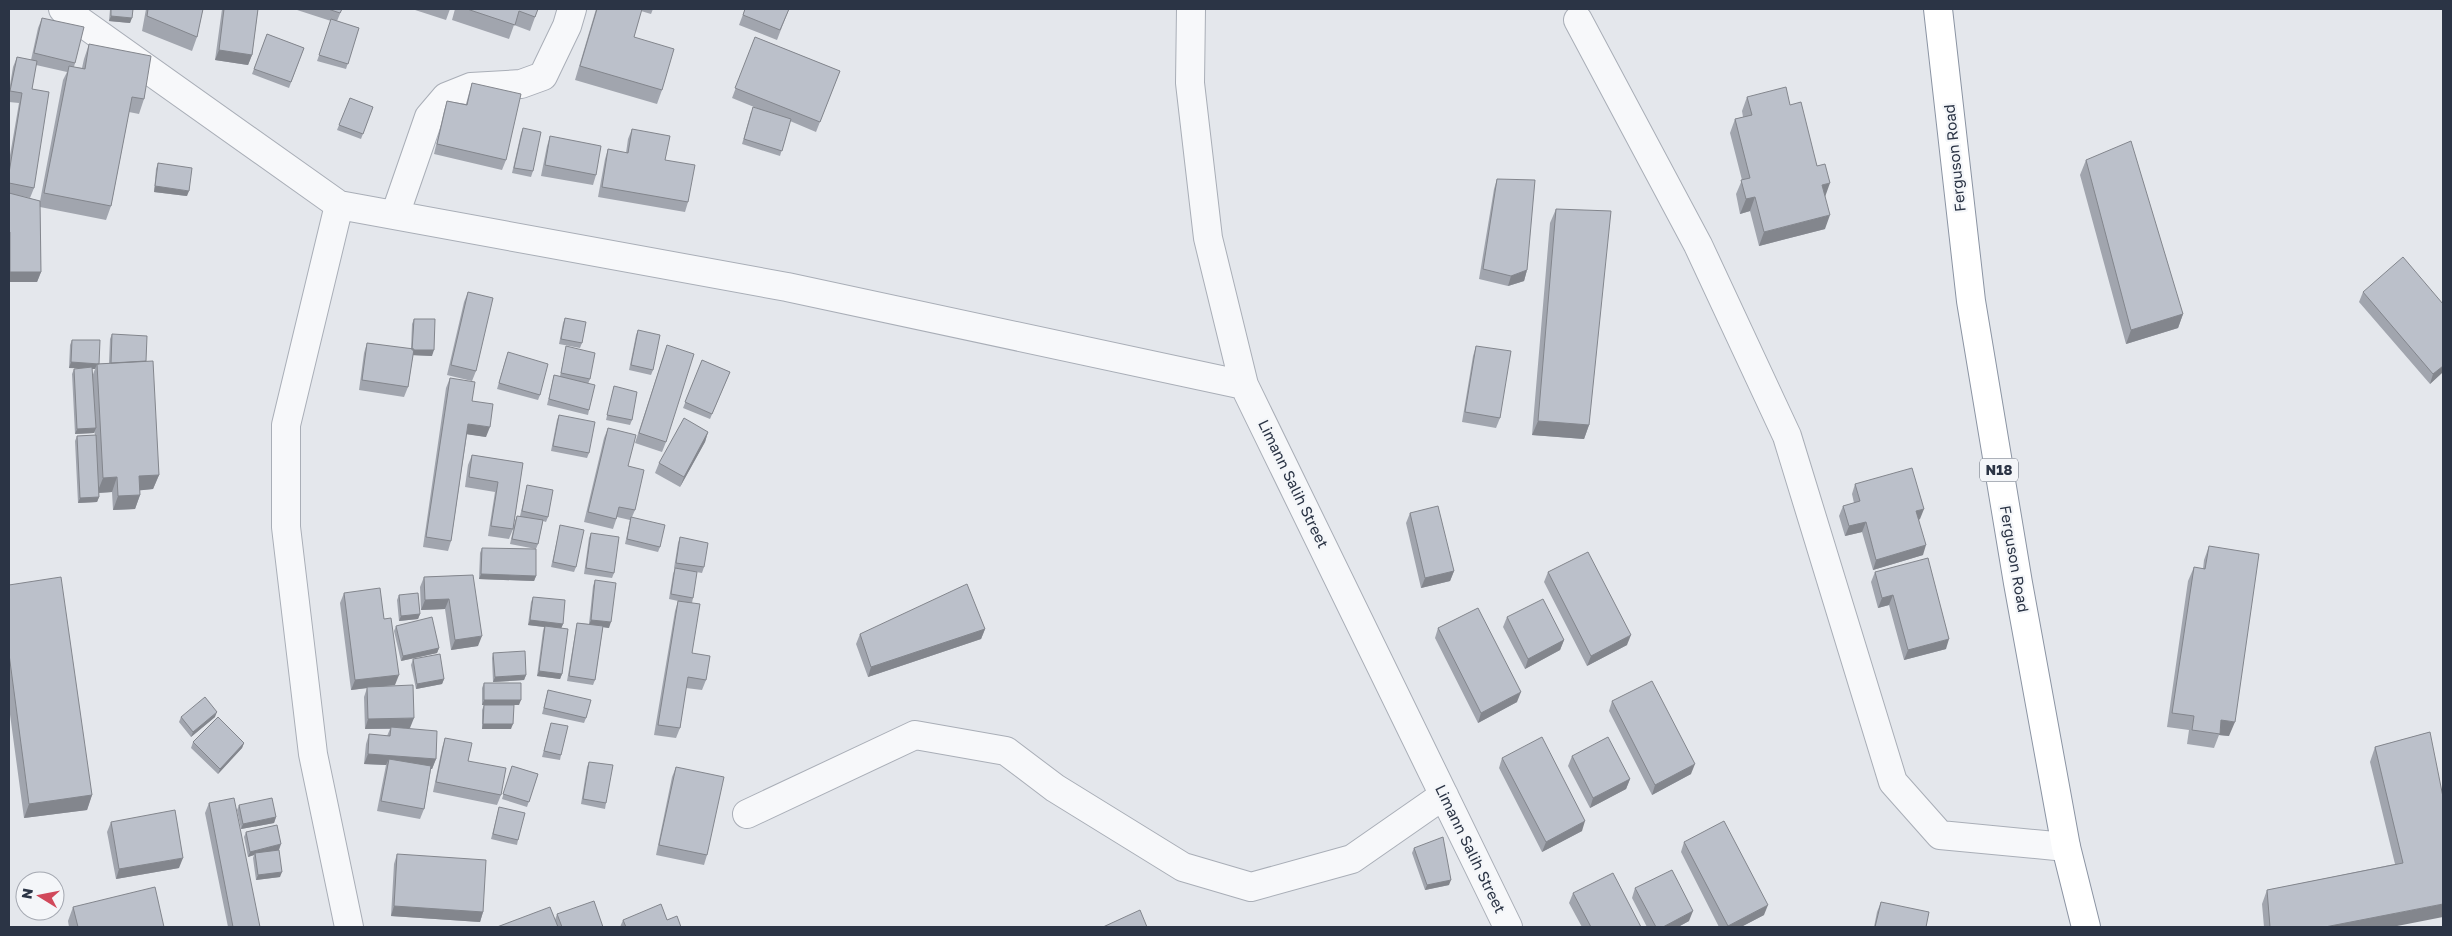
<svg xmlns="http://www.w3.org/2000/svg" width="2452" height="936" font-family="'Golos Text',sans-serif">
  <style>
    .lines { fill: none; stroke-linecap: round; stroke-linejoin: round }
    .minor-casing { stroke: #a9aeb7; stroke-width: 30 }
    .highway-casing { stroke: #8b94a3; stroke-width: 30 }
    .minor { stroke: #f7f8fa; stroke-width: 28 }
    .highway { stroke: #fff; stroke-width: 28 }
    .wall { fill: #a1a5ae; fill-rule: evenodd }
    .shaded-wall { fill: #83868d }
    .building { fill: #bbc0ca; stroke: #83868d }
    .labels { text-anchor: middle; stroke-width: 4.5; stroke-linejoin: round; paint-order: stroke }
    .shield { fill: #f4f6f9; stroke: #676e7b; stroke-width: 1 }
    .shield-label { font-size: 14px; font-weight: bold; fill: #2b3445 }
    .street-label { font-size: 15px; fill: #2b3445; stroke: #f4f6f9 }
  </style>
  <rect width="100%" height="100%" fill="#e4e7ec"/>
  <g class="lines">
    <g class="minor-casing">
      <path id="minor" d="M63 9 339 205 787 287 1244 385
        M1191 9 1190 83 1208 238 1244 385 1508 927
        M1578 20 1698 245 1787 436 1893 782 1940 835 2066 847
        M339 205 286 425V527L313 754 349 927
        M395 215 429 117 446 97 471 87 521 84 543 76 567 26 572 9
        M747 814 915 735 1006 751 1055 788 1183 867 1251 887 1352 859 1444 795"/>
    </g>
    <g class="highway-casing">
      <path id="highway" d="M1938 9 1971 301 2018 583 2066 847 2086 927"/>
    </g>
    <use href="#minor" class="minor"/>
    <use href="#highway" class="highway"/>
  </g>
  <path class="wall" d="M110 9H133L130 23 109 21Z
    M146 9H203L197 37 192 51 142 31Z
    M222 9H258L252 55 248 65 215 60Z
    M294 9H342L337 21 359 28 346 69 317 61 331 21Z
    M412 9H450L446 20Z
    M455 9H538L530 31 514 25 509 39 452 20Z
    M596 9H653L651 14 641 11 634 37 662 90 657 104 575 80Z
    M745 9H789L777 40 739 25Z
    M42 18 75 63 74 67 82 68 84 59 89 44 144 99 139 114 129 112 111 206 106 220 40 207 41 272 37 282H9V161L19 103 9 102V91L13 67 17 57 31 60 38 28ZM36 65 67 72 63 80 40 201 18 195 30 198 34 188 32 89Z
    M267 34 304 48 289 88 252 74Z
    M755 37 840 71 816 132 790 121 780 156 742 144 751 112 759 109 732 98Z
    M472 83 506 160 502 170 434 154 444 111 447 101 466 104 469 93Z
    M1747 97 1790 105 1817 166 1825 196V229L1759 246 1750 211 1740 214 1736 194 1742 180 1730 133 1735 119 1743 117 1742 111Z
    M350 98 373 107 361 139 337 130Z
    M523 128 533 171 531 177 512 173 521 133Z
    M632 129 665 160 688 202 685 212 598 197 605 159 608 149 626 153 628 139Z
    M550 136 596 175 593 185 541 176 547 146Z
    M2086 160 2183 314 2178 328 2126 344 2080 175Z
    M158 163 187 196 154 192 156 169Z
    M1497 179 1527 270 1524 281 1508 286 1479 279 1494 189Z
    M1556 209 1589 425 1584 439 1532 435 1550 223Z
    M468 292 476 371 472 381 447 375 464 302Z
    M2363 292 2443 372 2430 384 2359 302Z
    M565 318 582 343 580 348 559 344 563 323Z
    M414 319 432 356 413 355 408 387 404 397 359 390 364 353 367 343 411 349 412 324Z
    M638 330 653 370 651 375 629 370 636 335Z
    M112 334 146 361 159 475 153 489 140 490V495L135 509 113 510 112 492 99 493V497L97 502 78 503 75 441 77 436 95 435 94 431V433L75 434 72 374 74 369 82 368H69L70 345 72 340 98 364 109 363 110 339ZM92 369H95L92 377Z
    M667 345 666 442 662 452 635 443Z
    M566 346 590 379 588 384 589 410 588 415 547 405 554 375 560 376 565 352Z
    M1476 346 1500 418 1496 428 1462 422 1473 356Z
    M506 358 540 395 538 400 497 389Z
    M702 360 730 372 710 419 683 408Z
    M450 378 472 401 486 437 467 434 451 541 448 551 423 547 446 388Z
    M614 386 632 420 630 425 606 420Z
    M559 415 589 453 587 458 551 451 557 420Z
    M608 428 628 466 635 510 632 517 660 547 658 552 625 544 630 520 617 517 613 529 584 522 604 438Z
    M708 432 705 442 680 487 655 473 659 463Z
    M472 455 523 463 513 529 509 539 488 536 495 492 465 487 468 465Z
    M1855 484 1920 519 1919 520 1923 555 1873 570 1862 532 1845 536 1839 516 1843 506 1854 503 1852 494Z
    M527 485 548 517 546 522 543 521 538 544 536 549 510 544 515 521 517 516H520L526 490Z
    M1410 513 1454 571 1450 581 1421 588 1406 523Z
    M560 525 576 567 574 572 551 567 559 531Z
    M591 533 614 573 612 578 584 574 589 538Z
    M680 537 704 567 702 573 674 568 678 543Z
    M2209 546 2229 736 2219 735 2214 748 2187 744 2189 730 2167 727 2188 581 2194 567 2203 569 2204 560Z
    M482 548 536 576 534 581 479 579 480 553Z
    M675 568 693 598 692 603V653L706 680 702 690 686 688 680 728 676 738 654 735 675 611 678 601 669 599 673 574Z
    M1548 572 1627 645 1587 666 1544 582Z
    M1875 572 1946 649 1904 660 1889 605 1878 608 1871 582Z
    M473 575 478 646 451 650 445 609 421 610 420 587 424 577Z
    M595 580 609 628 603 627 595 680 593 685 567 681 576 628 577 623 589 624 593 586Z
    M9 585 92 795 87 810 24 818 9 707Z
    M344 593 384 619 395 685 384 686 410 728H404L436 759 432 769H431L424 809 420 819 377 811 386 765 364 764 366 744 369 734 387 736 390 729H365L364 697 367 688 351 690 340 603Z
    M399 595 420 614 418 619 399 621 397 600Z
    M533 597 563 624 561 628 562 674 560 679 537 676 543 631 544 627 528 625 531 602Z
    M1507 617 1564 640 1560 650 1525 669 1503 627Z
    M396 626 439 648 437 653 401 661 394 631Z
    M1438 628 1517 702 1478 723 1435 638Z
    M985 629 981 639 868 677 856 644 860 634Z
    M493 653 526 675 524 680 493 682 492 658Z
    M413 659 444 679 442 684 416 689 411 665Z
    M484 683 519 705H482V688Z
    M548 690 586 718 584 723 542 714Z
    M1612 701 1691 774 1652 795 1609 711Z
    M484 705 511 729H482V710Z
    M181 717H215L191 737 179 722Z
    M551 723 561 755 560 760 542 757Z
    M2430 732 2392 927H2264L2262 904 2267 890 2395 864 2370 762 2375 747Z
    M445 738 501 795 497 805 433 792 442 748Z
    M193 742 244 743 242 748 218 774 191 748Z
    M1572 756 1630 779 1626 789 1590 808 1568 766Z
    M1502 758 1582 831 1542 852 1499 768Z
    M589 762 606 803 605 809 581 804 587 767Z
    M512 766 538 774 527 807 502 799Z
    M676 767 707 855 704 865 656 855 672 777Z
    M209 803 260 927H228L205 813Z
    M239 805 276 817 274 823 241 829 237 810Z
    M499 807 518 840 517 845 491 839Z
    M111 822 179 868 116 879 107 832Z
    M246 832 279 850 275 851 280 877 256 880 253 858 254 855 248 857 244 837Z
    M1684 842 1764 915 1741 927H1719L1681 852Z
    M1414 848 1449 885 1425 890 1412 853Z
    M397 854 483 912 480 922 391 916 394 864Z
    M1635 888 1689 921 1678 927H1647L1632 898Z
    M1573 893 1641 927H1582L1569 903Z
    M1881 902 1926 927H1874L1877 912Z
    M73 907 164 927H69L68 921Z
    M557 914 603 927H497L555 920Z
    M623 920 681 927H620Z"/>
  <path class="shaded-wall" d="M111 16 132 18 130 23 109 21Z
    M219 50 252 55 248 65 215 60Z
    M1830 183 1825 197 1822 185Z
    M155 186 189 191 187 196 154 192Z
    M1755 197 1750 211 1740 214 1746 199Z
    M1830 215 1825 229 1759 246 1764 232Z
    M1527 270 1524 281 1508 286 1511 276Z
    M10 272H41L37 282H9V276Z
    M2183 314 2178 328 2126 344 2131 330Z
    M412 350H434L432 356 410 355Z
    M71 362 99 364H97L95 369 69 368Z
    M2443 366V372L2430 384 2433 374Z
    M1538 421 1589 425 1584 439 1532 435Z
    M468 424 490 427 486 437 465 434Z
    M96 428 94 433 75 434 77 429Z
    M708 432 705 442 680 487 684 477Z
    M159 475 153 489 134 491 139 476Z
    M117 477 112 492 97 493 103 478Z
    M140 495 135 509 113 510 118 496Z
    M99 497 97 502 78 503 80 498Z
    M1924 509 1920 519 1913 521 1916 511Z
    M1866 522 1862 532 1845 536 1849 526Z
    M1926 545 1923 555 1873 570 1876 560Z
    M1454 571 1450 581 1421 588 1425 578Z
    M481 574 536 576 534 581 479 579Z
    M1893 595 1889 605 1878 608 1882 598Z
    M449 599 445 609 421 610 425 600Z
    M420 614 418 619 399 621 401 616Z
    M530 620 563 624 561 629 528 625Z
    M591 620 611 622 609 628 589 625Z
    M985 629 981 639 868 677 871 667Z
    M1631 635 1627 645 1587 666 1591 656Z
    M482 636 478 646 451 650 455 640Z
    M1949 639 1946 649 1904 660 1908 650Z
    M1564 640 1560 650 1525 669 1528 659Z
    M439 648 437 653 401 661 403 656Z
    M539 671 562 674 560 679 537 676Z
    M399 675 395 685 367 688V687V688L351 690 355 680Z
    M526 675 524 680 493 682 495 677Z
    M444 679 442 684 416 689 417 684Z
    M1521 692 1517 702 1478 723 1481 713Z
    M484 700H521L519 705H482Z
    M217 712 215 717 191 737 193 732Z
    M414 718 410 728 365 729 368 719Z
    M2221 720 2235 722 2229 736 2219 735Z
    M483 724H513L511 729H482Z
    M244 743 242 748 218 774 220 769Z
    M368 754 436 759 432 769 387 766 389 759 386 765 364 764Z
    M1695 764 1691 774 1652 795 1655 785Z
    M1630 779 1626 789 1590 808 1593 798Z
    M92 795 87 810 24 818 29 804Z
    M276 817 274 823 241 829 243 824Z
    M1585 821 1582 831 1542 852 1546 842Z
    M281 844 279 850 255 855V853L254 855 248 857 250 852Z
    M183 858 179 868 116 879 119 869Z
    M282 872 280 877 256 880 258 875Z
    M1451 880 1449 885 1425 890 1427 885Z
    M2443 904V917L2392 927H2325Z
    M1768 905 1764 915 1741 927H1727L1728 926Z
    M394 906 483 912 480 922 391 916Z
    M1693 911 1689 921 1678 927H1663Z"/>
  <path class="building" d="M111 9H133L132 18 111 16Z
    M148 9H203L197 37 147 16Z
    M224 9H258L252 55 219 50Z
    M328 9H342L340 13Z
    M467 9H538L535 17 519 11 515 25Z
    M597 9H642L634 37 674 49 662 90 580 66Z
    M745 9H789L780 30 743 15Z
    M42 18 84 27 75 63 34 53Z
    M331 19 359 28 348 64 319 55Z
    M267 34 304 48 291 82 254 69Z
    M755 37 840 71 820 122 735 88Z
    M89 44 151 56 144 99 132 97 111 206 44 193 69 66 85 69Z
    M17 57 37 61 32 89 49 92 34 188 9 183V173L22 93 10 91Z
    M472 83 521 94 506 160 437 144 447 101 467 105Z
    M1786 87 1790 105 1801 102 1817 166 1825 164 1830 183 1822 185 1830 215 1764 232 1755 197 1746 199 1741 180 1750 178 1735 119 1752 115 1747 97Z
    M350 98 373 107 363 134 339 125Z
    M753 107 791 119 782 151 744 139Z
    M523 128 541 132 533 171 514 168Z
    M632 129 670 136 665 160 695 165 688 202 602 187 608 149 628 153Z
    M550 136 601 146 596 175 545 165Z
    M2131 141 2183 314 2131 330 2086 160Z
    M158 163 192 168 189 191 155 186Z
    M1497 179 1535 180 1527 270 1511 276 1483 269Z
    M9 193 40 201 41 272H10V232L9 231Z
    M1556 209 1611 211 1589 425 1538 421Z
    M2403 257 2443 304V366L2433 374 2363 292Z
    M468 292 493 298 476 371 451 365Z
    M565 318 586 322 582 343 561 339Z
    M414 319H435L434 350H412Z
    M638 330 660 335 653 370 631 365Z
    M112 334 147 336 146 361 111 363Z
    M72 340H100L99 364 71 362Z
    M367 343 414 349 408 387 362 380Z
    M667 345 694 354 666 442 639 433Z
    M566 346 595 353 590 379 561 373Z
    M1476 346 1511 351 1500 418 1465 412Z
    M508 352 548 364 540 395 499 383Z
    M702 360 730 372 712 414 685 402Z
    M153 361 159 475 139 476 140 495 118 496 117 477 103 478 97 364Z
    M92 367 96 428 77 429 74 369Z
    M554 375 595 385 589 410 549 399Z
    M450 378 475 382 472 401 493 404 490 427 468 424 451 541 426 537Z
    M614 386 637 392 632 420 607 415Z
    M559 415 595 422 589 453 553 446Z
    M684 418 708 432 684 477 659 463Z
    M608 428 636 435 628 466 644 470 635 510 619 507 616 519 588 512Z
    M96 435 99 497 80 498 77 436Z
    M472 455 523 463 513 529 491 526 498 482 469 477Z
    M1912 468 1924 509 1916 511 1926 545 1876 560 1866 522 1849 526 1843 506 1860 501 1855 484Z
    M527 485 553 490 548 517 522 511Z
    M1438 506 1454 571 1425 578 1410 513Z
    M517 516 543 520 538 544 512 539Z
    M631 517 665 525 660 547 627 539Z
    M560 525 584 530 576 567 553 562Z
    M591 533 619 537 614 573 586 568Z
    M680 537 708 543 704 567 676 563Z
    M2209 546 2259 554 2235 722 2221 720 2220 734 2192 730 2194 716 2172 713 2194 567 2205 569Z
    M482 548 536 549V576L481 574Z
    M1588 552 1631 635 1591 656 1548 572Z
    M1928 558 1949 639 1908 650 1893 595 1882 598 1875 572Z
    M675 568 697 572 693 598 671 594Z
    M473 575 482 636 455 640 449 599 425 600 424 577Z
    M61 577 92 795 29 804 9 654V585Z
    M595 580 616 583 611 622 591 620Z
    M967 584 985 629 871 667 860 634Z
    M380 588 384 619 391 618 399 675 355 680 344 593Z
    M418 593 420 614 401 616 399 595Z
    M533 597 565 600 563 624 530 620Z
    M1543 599 1564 640 1528 659 1507 617Z
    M678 601 700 604 692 653 710 656 706 680 688 677 680 728 658 725Z
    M1478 608 1521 692 1481 713 1438 628Z
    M432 617 439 648 403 656 396 626Z
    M577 623 603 626 595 680 569 676Z
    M545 626 568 629 562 674 539 671Z
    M525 651 526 675 495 677 493 653Z
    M440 654 444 679 417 684 413 659Z
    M1652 681 1695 764 1655 785 1612 701Z
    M484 683H521V700H484Z
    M413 685 414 718 368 719 367 687Z
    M548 690 591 700 586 718 544 708Z
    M205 697 217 712 193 732 181 717Z
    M484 705H514L513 724H483Z
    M218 717 244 743 220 769 193 742Z
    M551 723 568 726 561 755 544 751Z
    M391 727 437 731 436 759 368 754 369 734 390 736Z
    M2430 732 2443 797V904L2325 927H2270L2267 890 2403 863 2375 747Z
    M1542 737 1585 821 1546 842 1502 758Z
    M1608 737 1630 779 1593 798 1572 756Z
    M445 738 472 743 468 761 506 768 501 795 436 782Z
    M389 759 431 766 424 809 381 801Z
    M589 762 613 765 606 803 583 799Z
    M512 766 538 774 529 802 503 794Z
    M676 767 724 777 707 855 659 845Z
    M234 798 260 927H233L209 803Z
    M272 798 276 817 243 824 239 805Z
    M499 807 525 813 518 840 493 834Z
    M175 810 183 858 119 869 111 822Z
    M1724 821 1768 905 1728 926 1684 842Z
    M277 825 281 844 250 852 246 832Z
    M1443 837 1451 880 1427 885 1414 848Z
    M279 850 282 872 258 875 255 853Z
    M397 854 486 860 483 912 394 906Z
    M1672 870 1693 911 1663 927H1656L1635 888Z
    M1613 873 1641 927H1591L1573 893Z
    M155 887 164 927H78L73 907Z
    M594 901 603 927H562L557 914Z
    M1881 902 1929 912 1926 927H1875Z
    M661 904 667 920 677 916 681 927H626L623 920Z
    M550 907 558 927H497Z
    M1140 910 1147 927H1103Z"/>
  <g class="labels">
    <rect class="shield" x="1980" y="458.5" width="38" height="23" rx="4"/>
    <g class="shield-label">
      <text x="1999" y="475">N18</text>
    </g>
    <g class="street-label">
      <text transform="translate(1955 158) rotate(-96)" y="5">Ferguson Road</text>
      <text transform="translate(1293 484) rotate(64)" y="5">Limann Salih Street</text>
      <text transform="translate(2014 559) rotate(80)" y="5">Ferguson Road</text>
      <text transform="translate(1470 849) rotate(64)" y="5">Limann Salih Street</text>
    </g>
  </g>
  <rect width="2452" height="936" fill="none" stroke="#2b3445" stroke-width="20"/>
  <g transform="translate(40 896) rotate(280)"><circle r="24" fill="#f4f6f9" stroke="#a4a8b1"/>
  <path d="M0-4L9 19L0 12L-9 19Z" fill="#d1495b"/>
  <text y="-8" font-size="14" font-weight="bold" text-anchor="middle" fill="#2b3445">N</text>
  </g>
</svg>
